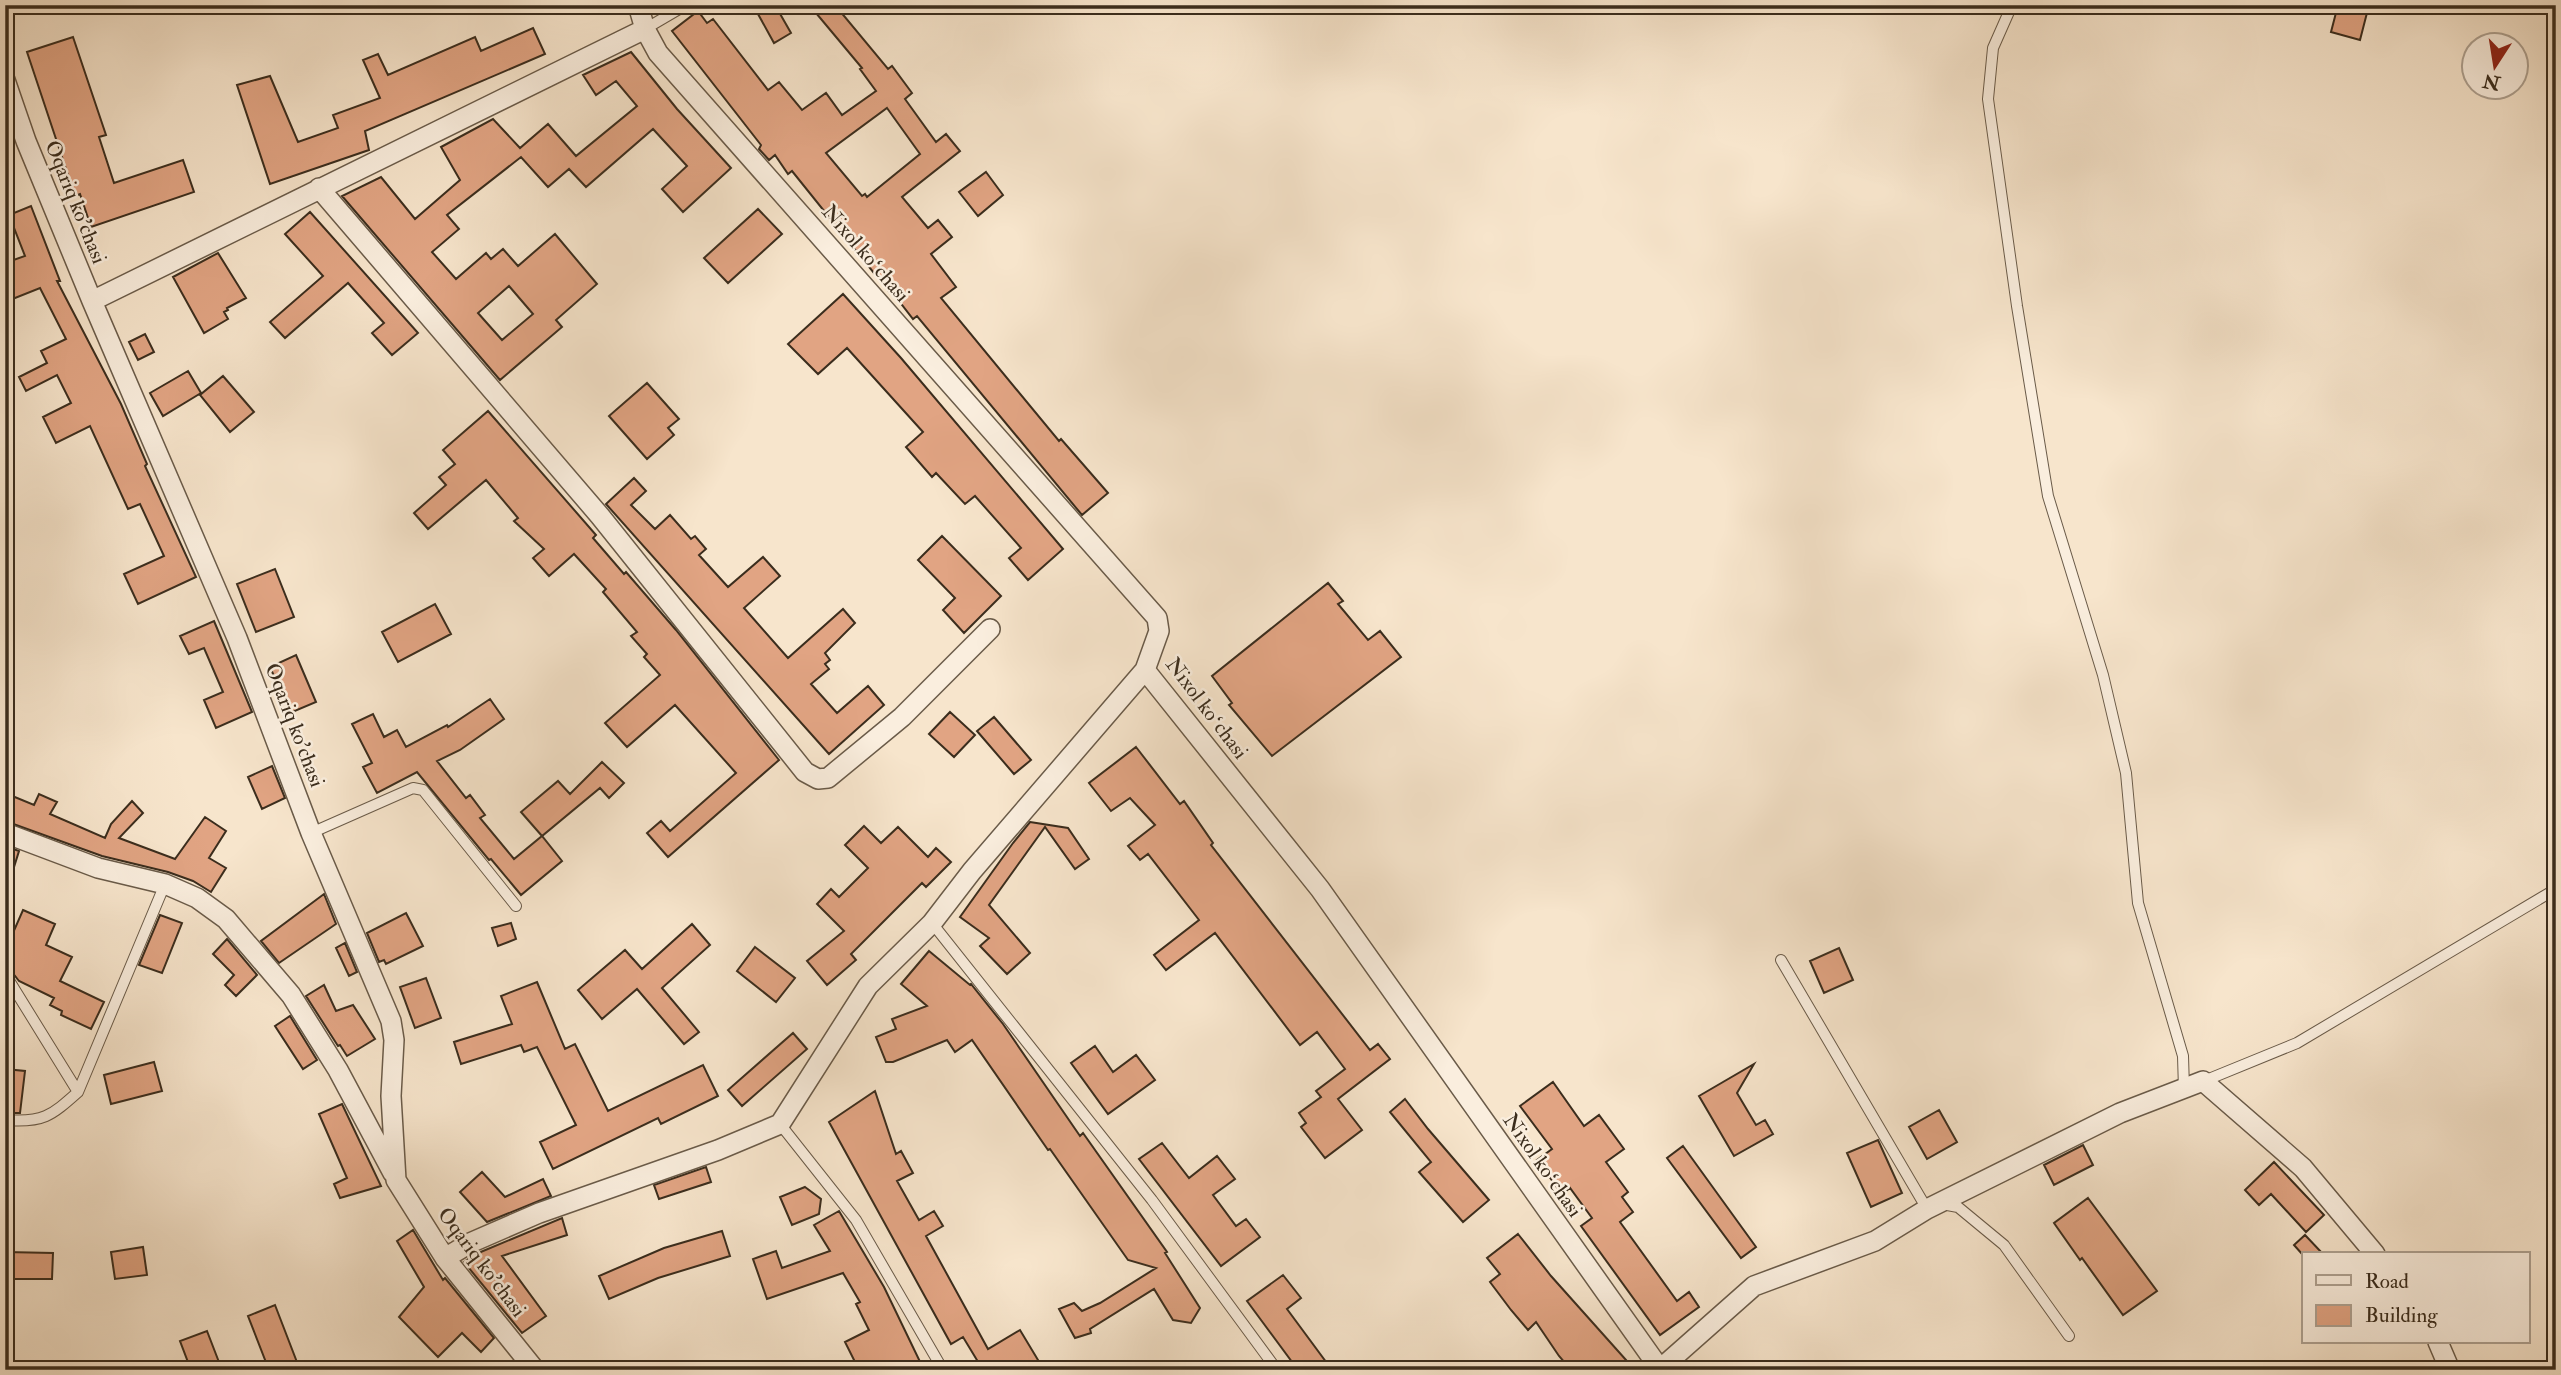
<svg xmlns="http://www.w3.org/2000/svg" width="2561" height="1375" font-family="'IM FELL Double Pica',serif">
  <style>
    .building { fill: #e1a483; stroke: #3b2d1d; stroke-width: 2; fill-rule: evenodd }
    .lines { fill: none; stroke-linecap: round; stroke-linejoin: round }
    .service-casing { stroke: #6a5b49; stroke-width: 12 }
    .minor-casing { stroke: #6a5b49; stroke-width: 22 }
    .service { stroke: #faeede; stroke-width: 10 }
    .minor { stroke: #faeede; stroke-width: 19 }
    .labels { text-anchor: middle; stroke-width: 5; stroke-linejoin: round; paint-order: stroke }
    .street-label { font-size: 21px; fill: #3b2d1d; stroke: #faeede }
  </style>
  <rect width="100%" height="100%" fill="#f7e5cc"/>
  <filter id="stains"><feTurbulence type="fractalNoise" baseFrequency=".00286" numOctaves="4"/><feColorMatrix values="0 0 0 0 .2 0 0 0 0 .09 0 0 0 0 .02 0 0 0 .5 -.17"/></filter>
  <radialGradient id="worn" r=".72"><stop offset=".6" stop-color="#630" stop-opacity="0"/><stop offset="1" stop-color="#630" stop-opacity=".3"/></radialGradient>
  <path class="building" d="M753 5H775L791 33 774 43Z
    M824 5H835L888 69 892 66 912 93 905 99 936 142 946 134 960 151 902 197 928 228 938 220 952 237 931 254 956 287 941 298 1059 441 1061 439 1108 493 1082 515 917 316 913 319 892 292 890 293 792 171 788 174 775 155 769 160 759 149 761 145 672 31 698 11 707 23 713 19 768 90 779 82 802 110 826 93 842 115 876 91 860 69 862 68 816 13ZM887 108 920 154 867 197 865 194 862 196 826 153Z
    M2338 5H2369L2360 40 2331 32Z
    M533 28 545 54 365 131 369 150 270 184 237 85 270 76 298 142 338 128 333 115 380 98 363 60 378 54 388 75 475 37 481 51Z
    M73 37 106 135 99 137 114 183 183 160 194 192 91 227 80 194 75 196 27 52Z
    M631 52 677 109 731 168 683 212 662 189 687 166 653 129 586 187 569 169 548 187 521 157 447 215 459 229 432 252 456 279 486 253 491 259 503 249 518 266 555 234 597 284 556 320 562 327 500 380 342 196 381 177 415 219 460 180 441 147 493 119 520 148 548 124 576 156 637 106 616 81 596 95 583 75ZM509 286 533 314 502 340 478 313Z
    M986 172 1003 195 978 216 959 192Z
    M31 206 60 281H57L121 404 147 464 145 466 196 577 138 604 124 574 164 556 140 504 128 509 90 426 56 443 43 417 71 403 57 375 26 391 19 377 47 363 41 351 66 339 40 288 5 302V263L25 256 9 215Z
    M758 209 782 234 728 283 704 258Z
    M310 212 418 333 392 355 372 333 384 323 348 283 285 338 270 322 323 276 285 234Z
    M218 253 246 298 227 308 228 310 224 312 228 319 204 333 173 277Z
    M843 294 901 358 1063 549 1028 580 1009 558 1021 548 975 496 965 504 936 473 932 477 906 447 923 432 847 348 818 374 788 344Z
    M145 334 154 352 138 360 129 342Z
    M188 371 201 393 163 416 150 393Z
    M223 376 254 412 230 432 200 395Z
    M647 383 679 419 668 428 674 435 647 459 609 416Z
    M488 411 596 535 593 538 624 574 626 572 676 630 779 760 668 857 647 833 661 821 670 831 736 773 675 705 627 747 605 723 660 675 644 657 647 654 631 636 637 632 603 592 606 589 574 554 549 576 533 558 544 549 514 521 518 518 486 480 428 529 414 513 446 485 439 477 455 464 443 450Z
    M634 478 646 491 631 505 655 529 670 515 691 539 695 536 706 549 699 555 728 587 763 557 780 576 744 608 788 658 843 609 855 623 825 653 830 660 825 664 829 669 811 684 837 713 868 686 884 705 829 754 606 504Z
    M942 536 1001 596 964 633 943 610 955 598 918 560Z
    M275 569 294 617 256 632 237 584Z
    M1328 583 1343 601 1338 604 1368 640 1380 631 1401 657 1272 756 1229 705 1232 703 1212 676Z
    M435 604 451 634 398 662 382 632Z
    M214 621 252 712 216 728 204 700 223 692 204 648 189 654 180 636Z
    M296 655 316 702 290 713 270 667Z
    M490 699 504 719 460 750 437 761 466 798 470 795 485 815 480 818 514 859 542 836 562 861 521 895 491 859 489 860 417 772 377 793 363 767 372 763 352 724 373 714 384 737 397 730 406 747 447 725 448 727Z
    M950 712 975 735 954 757 929 734Z
    M994 717 1031 760 1014 774 977 731Z
    M1136 747 1180 804 1184 801 1213 843 1211 845 1370 1050 1378 1044 1390 1059 1338 1099 1362 1130 1325 1158 1301 1127 1306 1123 1299 1113 1321 1097 1316 1091 1345 1069 1317 1032 1300 1045 1215 933 1166 970 1154 955 1199 920 1148 854 1140 860 1128 846 1155 825 1130 798 1111 811 1089 783Z
    M602 762 624 783 609 798 600 788 542 836 521 812 558 781 570 794Z
    M272 766 285 798 262 809 248 777Z
    M5 793 34 805 39 794 57 802 50 814 105 838 111 824 132 801 143 813 119 838 175 859 205 817 226 831 209 858 226 868 211 892 193 881 168 872 102 856 5 821Z
    M1030 822 1068 828 1089 859 1075 869 1045 827 989 905 1030 953 1007 974 980 946 989 938 960 917 1013 843Z
    M864 826 881 843 898 827 928 857 936 848 951 862 926 887 922 883 851 954 856 960 827 985 807 961 844 931 817 904 831 889 839 897 868 868 845 845Z
    M5 846 19 851 9 883H5Z
    M324 894 336 924 279 963 261 941Z
    M23 910 55 924 46 945 72 957 60 981 104 1002 91 1029 61 1015 62 1011 50 1005 54 998 19 981 5 963V951Z
    M406 913 423 946 386 964 384 960 379 962 367 933Z
    M160 915 182 923 162 973 139 965Z
    M511 923 516 939 498 946 492 928Z
    M692 924 710 945 662 988 699 1032 684 1044 637 989 602 1019 578 990 625 950 642 969Z
    M227 939 257 975 236 996 225 985 234 975 213 954Z
    M345 943 357 972 349 976 336 948Z
    M755 947 795 978 776 1002 737 971Z
    M1839 948 1853 980 1824 993 1810 961Z
    M929 951 970 985 971 984 1003 1024 1080 1136 1083 1133 1167 1252 1165 1253 1200 1308 1191 1323 1173 1320 1154 1289 1090 1329 1091 1333 1075 1338 1059 1309 1074 1303 1082 1311 1100 1303 1156 1268 1128 1260 1050 1149 1048 1150 972 1040 955 1052 947 1040 893 1062H886L876 1037 896 1029 892 1019 927 1006 901 984Z
    M426 978 441 1018 415 1028 400 987Z
    M537 982 565 1049 575 1044 608 1111 703 1065 718 1096 661 1124 658 1118 553 1169 540 1142 576 1125 537 1047 524 1052 521 1045 461 1064 454 1042 512 1024 501 996Z
    M324 985 336 1011 353 1005 375 1039 347 1056 340 1045 338 1046 306 996Z
    M290 1016 317 1060 303 1069 275 1026Z
    M793 1033 807 1049 742 1106 728 1090Z
    M1095 1046 1113 1072 1136 1055 1155 1080 1108 1114 1071 1063Z
    M154 1062 162 1091 111 1104 104 1075Z
    M1754 1064 1737 1093 1756 1125 1765 1120 1773 1134 1734 1156 1699 1096Z
    M5 1069 25 1071 20 1113H5Z
    M1553 1082 1584 1126 1599 1115 1624 1149 1606 1162 1628 1192 1622 1197 1633 1212 1620 1222 1677 1301 1689 1292 1699 1307 1660 1335 1581 1226 1592 1218 1570 1188 1562 1194 1537 1160 1552 1149 1520 1106Z
    M875 1091 896 1154 901 1151 913 1173 897 1181 919 1220 934 1211 943 1226 926 1236 988 1349 1020 1330 1044 1370H983L963 1337 951 1344 829 1122Z
    M1405 1099 1428 1129 1489 1200 1463 1222 1419 1172 1431 1162 1390 1112Z
    M342 1104 381 1186 340 1198 334 1184 347 1178 319 1114Z
    M1939 1110 1957 1142 1927 1159 1909 1127Z
    M1878 1140 1902 1193 1871 1207 1847 1153Z
    M1162 1143 1189 1178 1217 1156 1235 1179 1213 1195 1236 1226 1246 1219 1260 1237 1221 1266 1139 1159Z
    M2083 1145 2093 1165 2054 1185 2044 1165Z
    M1683 1146 1756 1247 1741 1258 1667 1158Z
    M2274 1162 2324 1215 2306 1232 2271 1194 2259 1205 2245 1190Z
    M706 1167 711 1182 659 1199 654 1185Z
    M482 1172 505 1197 543 1179 551 1196 487 1222 460 1192Z
    M805 1187 821 1199 819 1214 792 1225 780 1197Z
    M2088 1198 2157 1291 2123 1315 2082 1258 2080 1260 2054 1223Z
    M839 1211 884 1287 924 1370H859L845 1342 869 1330 856 1304 860 1302 843 1273 767 1299 753 1259 776 1251 782 1268 830 1251 814 1225Z
    M562 1218 567 1235 502 1256 546 1316 522 1333 464 1262 476 1254Z
    M413 1230 443 1280 445 1278 494 1338 481 1352 462 1333 438 1357 399 1317 424 1287 397 1241Z
    M722 1231 730 1256 658 1278 609 1299 599 1276 664 1248Z
    M1518 1234 1551 1276 1635 1370H1571L1559 1356 1536 1322 1528 1330 1511 1310 1490 1282 1500 1274 1487 1258Z
    M2305 1235 2323 1254H2302L2294 1245Z
    M143 1247 147 1275 115 1279 111 1252Z
    M5 1252 53 1253 52 1279H5Z
    M1283 1275 1301 1298 1287 1309 1332 1370H1298L1247 1301Z
    M275 1305 300 1370H269L248 1316Z
    M207 1331 222 1370H191L180 1341Z"/>
  <g class="lines">
    <g class="service-casing">
      <path id="service" d="M2012 5 1993 48 1988 99 2017 306 2048 496 2103 675 2126 773 2138 903 2183 1056 2184 1089
        M645 29 686 5
        M311 833 413 788 423 790 516 906
        M932 923 1152 1200 1277 1370
        M1781 960 1927 1209
        M5 974 78 1092
        M2204 1081 2297 1043 2556 889
        M5 1120C43 1123 51 1116 78 1092L165 884
        M780 1124 856 1220 943 1370
        M1942 1204 1958 1207 2004 1245 2069 1336"/>
    </g>
    <g class="minor-casing">
      <path id="minor" d="M638 5 645 29 658 53 1157 618 1159 631 1145 670 1320 889 1660 1369
        M5 80 26 141 92 301 237 638 311 833 391 1021 394 1040 391 1096 396 1180 445 1258 535 1370
        M319 188 600 516 805 772 818 779 828 778 902 717 990 629
        M92 301 645 29
        M5 833 98 868 165 884 197 898 226 919 291 995 338 1070 393 1173
        M445 1258 470 1243 539 1213 718 1150 780 1124 868 986 932 923 972 871 1145 670
        M2438 1342 2450 1370
        M1659 1370 1754 1286 1875 1241 1927 1209 2120 1113 2203 1081 2303 1168 2375 1254"/>
    </g>
    <use href="#service" class="service"/>
    <use href="#minor" class="minor"/>
  </g>
  <g class="labels">
    <g class="street-label">
      <text transform="translate(76 202) rotate(68)" y="7">Oqariq ko'chasi</text>
      <text transform="translate(866 253) rotate(49)" y="7">Nixol koʻchasi</text>
      <text transform="translate(1207 708) rotate(53)" y="7">Nixol koʻchasi</text>
      <text transform="translate(295 725) rotate(69)" y="7">Oqariq ko'chasi</text>
      <text transform="translate(1543 1165) rotate(55)" y="7">Nixol koʻchasi</text>
      <text transform="translate(482 1262) rotate(53)" y="7">Oqariq ko'chasi</text>
    </g>
  </g>
  <rect width="2561" height="1375" fill="none" stroke="#f7e5cc" stroke-width="28"/>
  <rect x="7" y="7" width="2547" height="1361" fill="none" stroke="#3b2d1d" stroke-width="3.5"/>
  <rect x="14" y="14" width="2533" height="1347" fill="none" stroke="#3b2d1d" stroke-width="2"/>
  <rect x="2302" y="1252" width="228" height="91" fill="#faeede" stroke="#aea191" stroke-width="2"/>
  <rect x="2316" y="1275" width="35" height="10" fill="#faeede" stroke="#aea191" stroke-width="2"/>
  <text x="2365" y="1288" font-size="21" fill="#3b2d1d">Road</text>
  <rect x="2316" y="1305" width="35" height="21" fill="#e1a483" stroke="#aea191" stroke-width="2"/>
  <text x="2365" y="1322" font-size="21" fill="#3b2d1d">Building</text>
  <g transform="translate(2495 66) rotate(192)"><circle r="33" fill="#faeede" stroke="#aea191" stroke-width="2"/>
  <path d="M0-5L12 26L0 18L-12 26Z" fill="#8f2418"/>
  <text y="-10" font-size="19" font-weight="bold" text-anchor="middle" fill="#3b2d1d">N</text>
  </g>
  <rect width="100%" height="100%" filter="url(#stains)"/>
  <rect width="100%" height="100%" fill="url(#worn)"/>
</svg>
